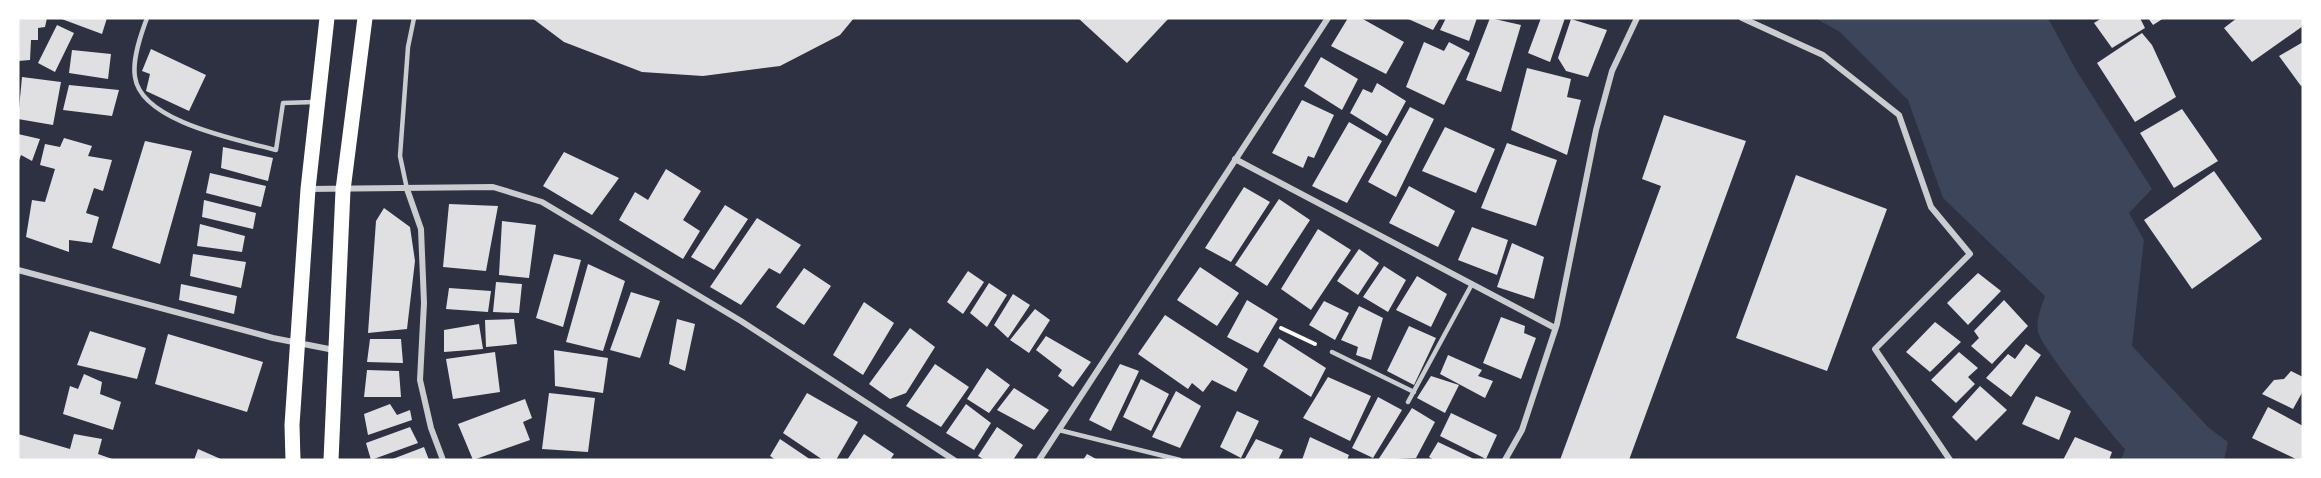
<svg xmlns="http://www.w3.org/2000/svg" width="2321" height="478" font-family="'IBM Plex Sans',sans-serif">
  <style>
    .green { fill: #3c4559 }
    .building { fill: #e0e0e3 }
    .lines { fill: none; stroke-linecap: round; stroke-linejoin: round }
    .path { stroke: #fff; stroke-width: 4 }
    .service { stroke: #caccd0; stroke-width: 4.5 }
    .minor { stroke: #caccd0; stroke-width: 6 }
    .primary { stroke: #fff; stroke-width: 15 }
  </style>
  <rect width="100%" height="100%" fill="#2d3142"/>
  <path class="green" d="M1815 18H2048L2076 70 2152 189 2129 213 2144 240 2132 346 2209 428 2228 442 2224 460H2121L2125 449C2111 434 2041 347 2038 332 2036 319 2041 308 2045 296L1943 198 1908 100 1840 32Z"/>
  <path class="building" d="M18 18H47L45 27 38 28V40H31L30 60 18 61Z
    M59 18H107L102 34Z
    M532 18H854L840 35 780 66 703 76 642 72 564 42Z
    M1078 18H1169L1127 63Z
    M1348 18H1361L1404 42 1386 74 1331 46Z
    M1406 18H1440L1433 30Z
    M1446 18H1477L1469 41 1440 30Z
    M1490 18 1521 25 1501 92 1466 80Z
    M1541 18H1565L1550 62 1528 53Z
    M2102 18H2140L2145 28 2112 48 2094 23Z
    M2148 18H2164L2153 25Z
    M2237 18H2303V26L2252 62 2224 28Z
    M1571 19 1607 30 1588 77 1566 71 1558 58Z
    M57 25 74 33 55 72 38 63Z
    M2142 33 2152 45 2176 97 2135 122 2097 63Z
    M1424 42 1444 51 1449 42 1470 53 1444 105 1406 87Z
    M2303 42V85L2301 86 2279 56Z
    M151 49 206 75 189 111 146 91 150 74 142 71Z
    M72 50 111 54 108 79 69 73Z
    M1321 57 1358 79 1342 110 1304 86Z
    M1527 68 1571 79 1567 97 1581 100 1567 155 1511 130Z
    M22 77 61 82 53 125 18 119Z
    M1377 83 1406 101 1387 136 1350 113 1363 89 1372 93Z
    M69 85 119 90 112 116 63 110Z
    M1302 100 1334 115 1314 158 1308 156 1303 168 1272 153Z
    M1410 107 1434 119 1396 197 1368 182Z
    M2182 109 2218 161 2174 188 2140 133Z
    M1664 115 1746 141 1629 460H1560L1661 186 1642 179Z
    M1349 122 1382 141 1347 203 1312 186Z
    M1445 127 1495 149 1476 193 1422 171Z
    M18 134 40 139 32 161 21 155 18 163Z
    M64 138 92 146 88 156 112 160 103 191 94 188 86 213 99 217 92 243 69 240V252L26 237 32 200 45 202 55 169 40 165 45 144 60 147Z
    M145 141 192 151 160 264 112 248Z
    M1507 143 1557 160 1536 226 1481 208Z
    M223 147 273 158 268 181 221 168Z
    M564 152 619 178 592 215 543 186Z
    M666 169 701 191 683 220 700 231 683 259 619 220 635 192 648 200Z
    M2214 171 2262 239 2192 289 2144 220Z
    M210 173 266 186 261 207 206 193Z
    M1796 175 1887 209 1827 371 1736 338Z
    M1409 186 1455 211 1438 247 1389 223Z
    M1244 187 1270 202 1231 262 1205 248Z
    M1279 199 1310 220 1267 286 1235 265Z
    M204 200 256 213 253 229 202 217Z
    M449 204 498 206 486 271 443 267Z
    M725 205 748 219 714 270 691 257Z
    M384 208 410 227 415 261 407 329 368 333 376 221Z
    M757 218 801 245 780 274 769 268 741 305 710 287Z
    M502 221 536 225 529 278 499 275Z
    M200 224 245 236 242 252 197 246Z
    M1472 227 1508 240 1497 275 1458 260Z
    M1318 229 1351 250 1311 310 1281 289Z
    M1512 243 1544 257 1534 299 1497 287Z
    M1359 249 1379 263 1358 295 1337 281Z
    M193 254 246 262 241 288 190 276Z
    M554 254 581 260 563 327 536 318Z
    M588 264 625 281 603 351 566 342Z
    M1384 266 1406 280 1388 312 1363 297Z
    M1200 267 1239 293 1217 326 1177 300Z
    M804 268 831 286 804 325 776 307Z
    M968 271 984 282 963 314 947 302Z
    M1978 273 2001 291 1968 325 1947 303Z
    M1417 276 1447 294 1431 327 1396 310Z
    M496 282 522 284 519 313 493 312Z
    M989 283 1007 295 987 327 970 313Z
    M181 284 237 296 234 314 179 300Z
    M449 288 491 291 488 312 446 309Z
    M631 292 660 301 640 358 610 350Z
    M1013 294 1030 305 1008 338 994 325Z
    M1247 300 1278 319 1258 353 1227 337Z
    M2004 300 2028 326 1992 364 1971 346 1979 338 1974 331Z
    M1324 301 1349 313 1335 340 1309 325Z
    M864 302 894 323 863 375 833 355Z
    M1359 306 1383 318 1371 360 1356 355 1358 347 1341 340Z
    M1035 309 1050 320 1029 353 1010 340Z
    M1165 315 1248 369 1236 392 1212 380 1203 392 1192 383 1188 389 1138 354Z
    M1501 317 1525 326 1524 333 1536 338 1521 379 1483 363Z
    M514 319 517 344 486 347 485 320Z
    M677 319 695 324 685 371 669 364Z
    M1935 322 1961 342 1930 372 1906 352Z
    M479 324 483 349 444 352V330Z
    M1409 326 1436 338 1414 385 1387 371Z
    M910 328 935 347 906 393 890 399 869 384Z
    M90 331 146 348 137 379 77 365Z
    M168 334 263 362 247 412 155 384Z
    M1046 336 1091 362 1073 387 1058 376 1062 370 1036 350Z
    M1279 338 1326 368 1311 397 1263 366Z
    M370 339H401L403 363 367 362Z
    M2026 344 2041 355 2011 397 1986 378 2008 354 2015 359Z
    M554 350 608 358 603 393 555 386Z
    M495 352 500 392 453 399 446 359Z
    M1959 352 1978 368 1968 377 1975 384 1956 403 1931 380Z
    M1448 355 1482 370 1478 376 1493 381 1485 398 1440 374Z
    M935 364 969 387 941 427 906 406Z
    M1120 364 1139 371 1111 431 1089 420Z
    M987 368 1010 385 989 413 967 399Z
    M367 370 399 371 401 397H364Z
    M2291 371 2303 377V391L2293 409 2262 394 2274 380 2284 379Z
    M84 374 102 382 100 394 121 402 113 430 63 414 70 386 78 389Z
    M1431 376 1459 385 1445 413 1417 398Z
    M1328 377 1371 396 1350 441 1303 418Z
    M1141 379 1169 394 1151 431 1123 417Z
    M1980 386 2007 410 1976 441 1952 417Z
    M1014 388 1049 410 1034 430 997 410Z
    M1176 391 1201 406 1180 448 1152 437Z
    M549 393 595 398 588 452 542 449Z
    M807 393 858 422 836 460H823L783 433Z
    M2036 396 2071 411 2059 440 2022 424Z
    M1378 397 1402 410 1373 458 1352 448Z
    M525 399 532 418 523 422 530 440 473 460 458 424Z
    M390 404 397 415 410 410 412 420 368 435 364 414Z
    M966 404 991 423 974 450 946 433Z
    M2268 407 2303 426V460H2298L2252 438Z
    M1412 408 1435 422 1416 458 1378 460Z
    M1237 411 1259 421 1241 458 1220 447Z
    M1451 413 1497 435 1486 459 1440 436Z
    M410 427 418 443 371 460 366 443Z
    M997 427 1023 445 1013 460H985L978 456Z
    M18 434 70 449 74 434 102 439 98 454 115 460H18Z
    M864 434 894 454 890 460H847Z
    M1310 437 1349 455 1347 460H1302Z
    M2075 437 2112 452 2109 460H2063Z
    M780 439 811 460H776L770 456Z
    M1256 439 1283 450 1278 460H1244Z
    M1438 442 1476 460H1434L1429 457Z
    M424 447 429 460H390Z
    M198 449 223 460H194Z
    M1087 454 1098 460H1083Z"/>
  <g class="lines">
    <path class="path" d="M1281 328 1315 344"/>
    <path class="service" d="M147 18C141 34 132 59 135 77 141 122 239 140 276 150L283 103 314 102
      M407 189 400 156 408 47 414 18
      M1332 352 1414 392
      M1408 402 1472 284
      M1059 430 1180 460"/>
    <path class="minor" d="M1742 18 1823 55 1899 115 1931 207 1970 254 1875 349 1950 460
      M1235 159 1555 328
      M308 189 493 187 542 202 741 321 954 460
      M407 189 421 229 424 303 420 380 431 428 443 460
      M18 270 273 338 334 350
      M1039 460 1328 18
      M1505 460 1522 430 1557 324 1596 130 1612 71 1637 18"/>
    <path class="primary" d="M293 460 292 425 308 189 327 18
      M331 460 343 190 365 18"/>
  </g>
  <rect width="2321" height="478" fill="none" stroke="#ffffff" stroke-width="39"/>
</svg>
